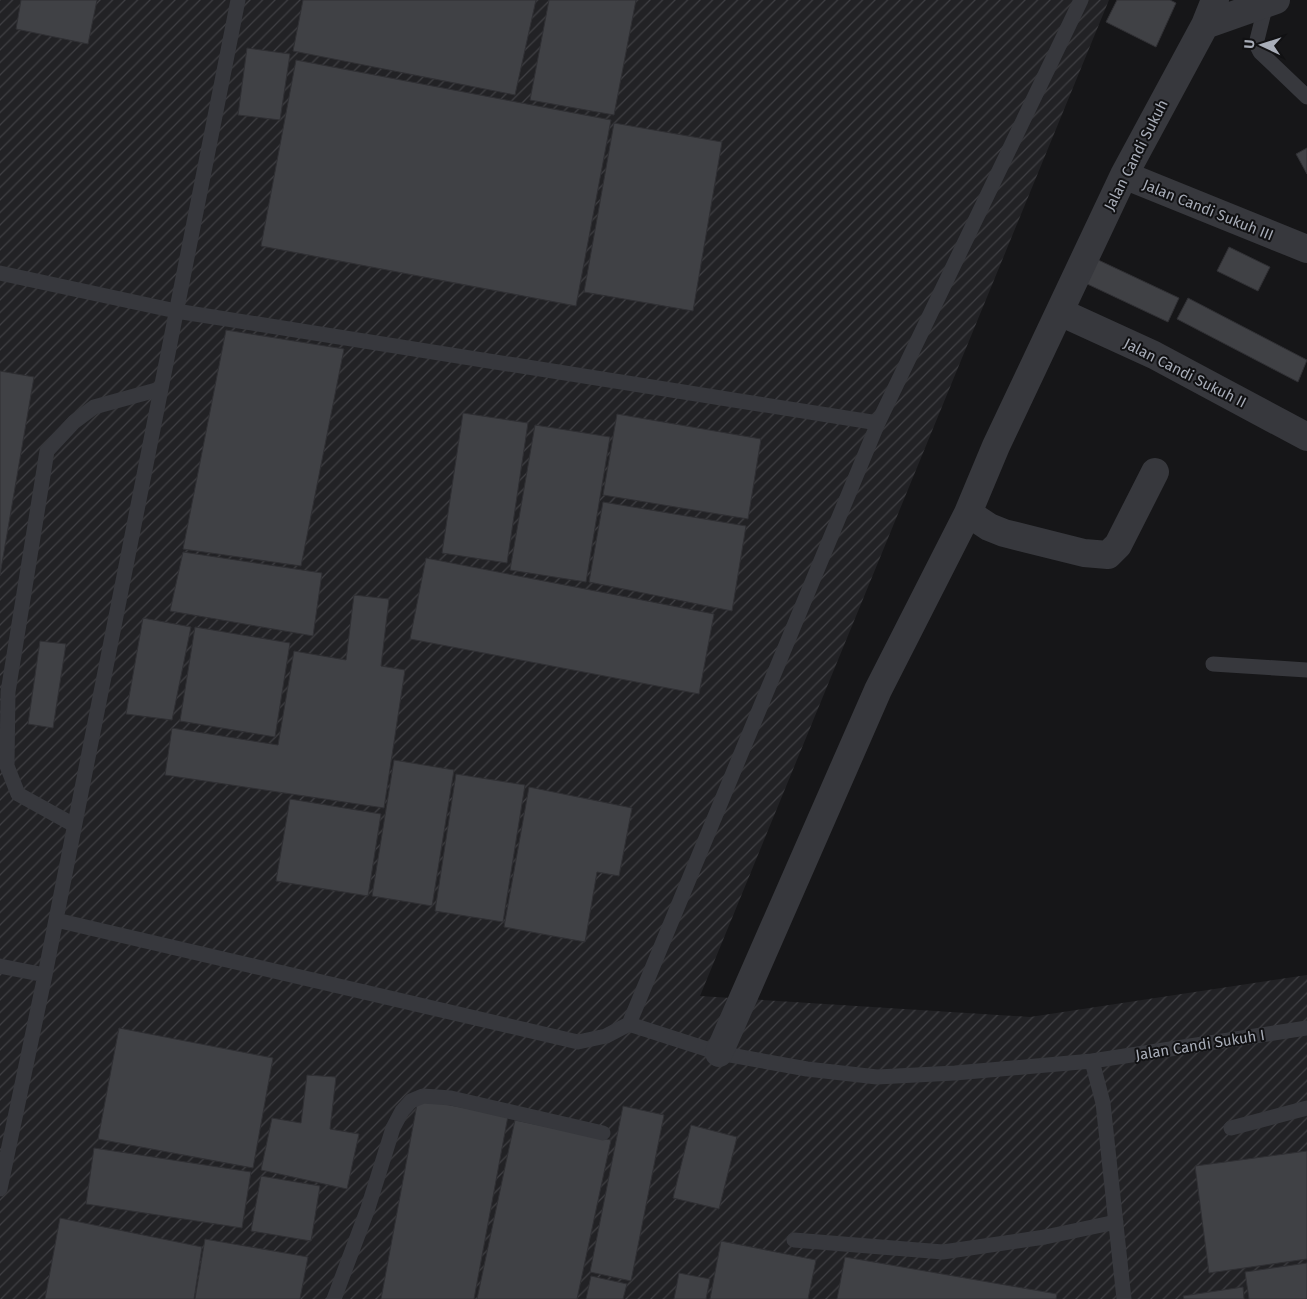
<svg xmlns="http://www.w3.org/2000/svg" width="1307" height="1299" font-family="'Fira Sans',sans-serif">
  <style>
    .industrial { fill: url(#industrial-furrows) }
    .building { fill: #404145; stroke: #303034 }
    .lines { fill: none; stroke-linecap: round; stroke-linejoin: round }
    .lane { stroke: #37383d; stroke-width: 15 }
    .street { stroke: #37383d; stroke-width: 28 }
    .labels { text-anchor: middle; stroke-width: 4; stroke-linejoin: round; paint-order: stroke }
    .street-label { font-size: 15px; fill: #a8adb8; stroke: #111113 }
  </style>
  <defs>
    <pattern id="industrial-furrows" width="10" height="10" patternUnits="userSpaceOnUse" patternTransform="scale(1.25)"><rect width="10" height="10" fill="#222225"/><path d="M-1 1l2-2M0 10L10 0M9 11l2-2" fill="none" stroke="#3f3f43"/></pattern>
  </defs>
  <rect width="100%" height="100%" fill="#161618"/>
  <path class="industrial" d="M0 0H1109L700 996 1030 1017 1307 975V1299H0Z"/>
  <path class="building" d="M21 0H97L88 44 16 29Z
    M303 0H536L515 95 293 51Z
    M549 0H636L614 115 530 100Z
    M1117 0H1170L1176 3 1156 47 1106 22Z
    M247 48 290 54 280 120 238 115Z
    M296 60 611 120 576 306 261 246Z
    M614 123 722 142 693 311 584 292Z
    M1307 148V174L1296 154Z
    M1229 247 1270 267 1258 291 1217 271Z
    M1094 258 1179 298 1168 322 1083 282Z
    M1188 298 1307 360 1298 382 1177 319Z
    M226 330 344 349 301 566 183 549Z
    M0 371 34 377 0 575Z
    M463 413 528 423 507 563 442 553Z
    M617 414 761 439 748 519 603 495Z
    M535 425 610 437 586 582 510 570Z
    M603 502 746 526 732 611 589 582Z
    M183 552 322 573 313 636 170 611Z
    M426 558 714 614 699 694 410 639Z
    M354 595 389 599 381 666 405 670 384 808 165 775 172 728 278 745 294 651 346 660Z
    M143 618 191 627 172 720 126 714Z
    M195 627 290 643 275 737 180 721Z
    M40 641 66 644 53 728 28 724Z
    M394 760 454 770 432 906 372 896Z
    M456 774 525 785 503 922 435 911Z
    M529 787 632 808 619 876 597 872 585 942 504 927Z
    M290 799 381 814 368 896 276 881Z
    M119 1028 273 1058 253 1168 98 1139Z
    M307 1075 336 1077 330 1129 359 1134 347 1189 261 1170 272 1118 301 1123Z
    M418 1099 508 1116 474 1299H381Z
    M623 1106 664 1115 631 1281 590 1272Z
    M515 1120 611 1140 577 1299H477Z
    M691 1125 737 1137 719 1209 673 1198Z
    M94 1148 251 1172 242 1228 86 1204Z
    M1307 1151V1259L1209 1273 1195 1166Z
    M261 1176 320 1186 311 1241 251 1231Z
    M60 1218 202 1247 194 1299H45Z
    M205 1239 308 1257 300 1299H195Z
    M721 1241 816 1260 808 1299H710Z
    M845 1257 1057 1294 1056 1299H837Z
    M1307 1263V1299H1249L1245 1272Z
    M679 1273 710 1279 706 1299H674Z
    M591 1276 627 1284 623 1299H586Z
    M1243 1287 1244 1299H1184L1183 1296Z"/>
  <g class="lines">
    <path class="lane" d="M1266 4 1256 44 1260 52 1307 97
      M0 273 176 311 878 423 629 1024 606 1036 578 1042 56 920
      M878 423 1081 0
      M1213 664 1307 670
      M74 825 18 794 7 766 8 692 47 451 74 422 94 407 160 389
      M0 966 45 975
      M629 1024 719 1053 807 1069 877 1077 955 1073 1092 1061 1103 1103 1124 1299
      M1092 1061 1307 1028
      M1231 1128 1307 1108
      M0 1189 45 975 238 0
      M794 1240 943 1252 1045 1237 1116 1222
      M334 1299 368 1208 393 1128 402 1111 411 1101 423 1096 451 1098 603 1133"/>
    <path class="street" d="M1205 25 1276 0
      M1124 175 1307 249
      M1060 312 1154 355 1307 437
      M1155 472 1118 545 1108 555 1084 553 1004 533 989 527 968 513 996 446 1124 175 1205 25 1215 0
      M719 1053 878 690 968 513"/>
  </g>
  <g class="labels">
    <g class="street-label">
      <text transform="translate(1136 155) rotate(-63)" y="5">Jalan Candi Sukuh</text>
      <text transform="translate(1208 210) rotate(22)" y="5">Jalan Candi Sukuh III</text>
      <text transform="translate(1185 373) rotate(27)" y="5">Jalan Candi Sukuh II</text>
      <text transform="translate(1200 1045) rotate(-9)" y="5">Jalan Candi Sukuh I</text>
    </g>
  </g>
  <g transform="translate(1262 45) rotate(274)" stroke="#111113" stroke-width="4" paint-order="stroke">
  <path d="M0-4L9 19L0 12L-9 19Z" fill="#a8adb8"/>
  <text y="-8" font-size="14" font-weight="bold" text-anchor="middle" fill="#a8adb8">U</text>
  </g>
</svg>
